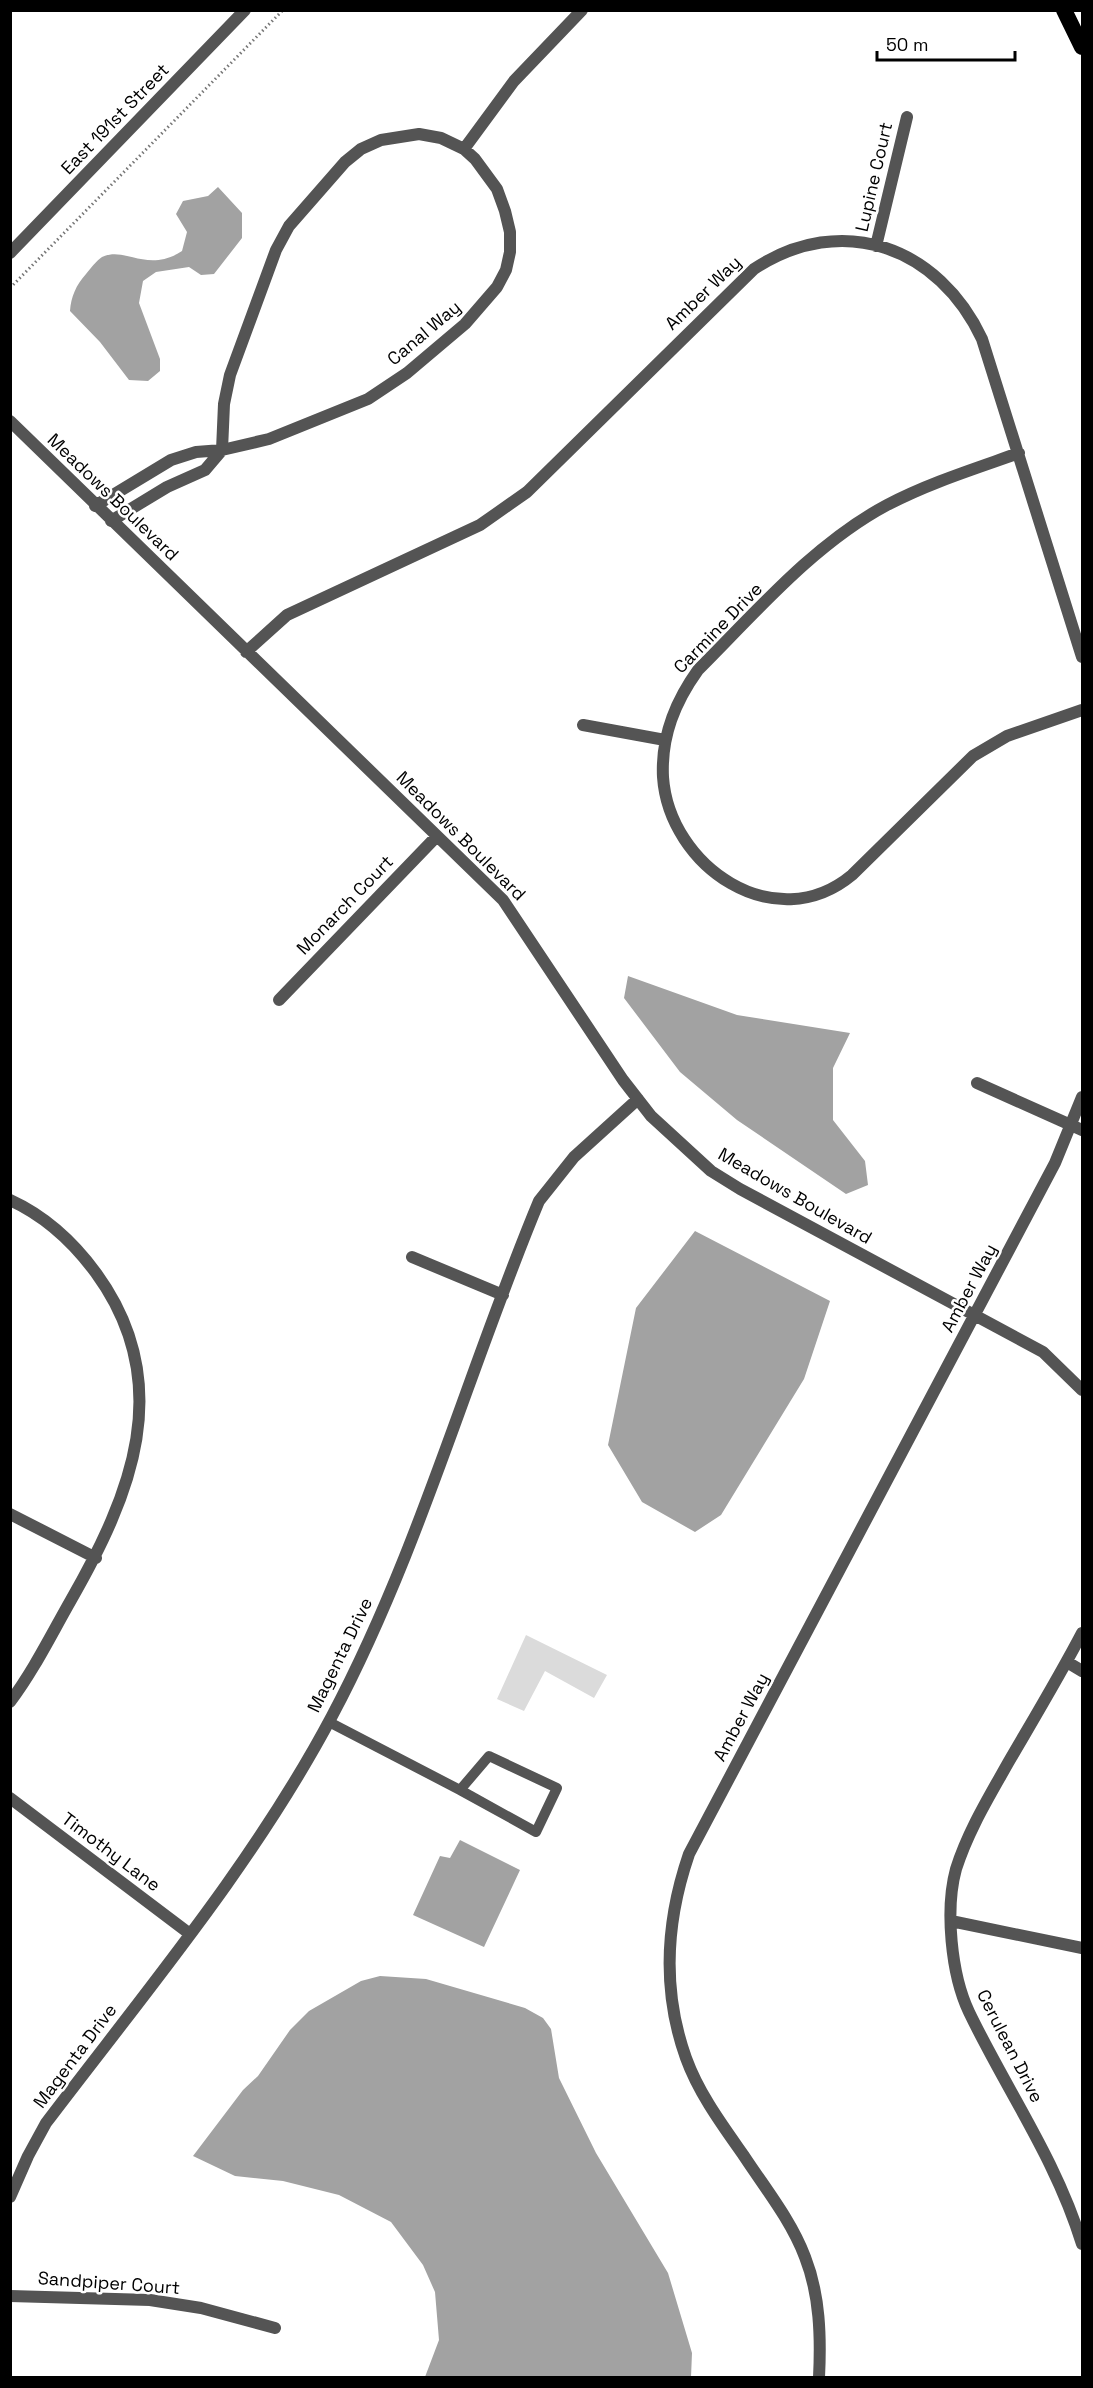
<svg xmlns="http://www.w3.org/2000/svg" width="1093" height="2388" font-family="'Space Grotesk',sans-serif">
  <style>
    .green { fill: #dbdbdb }
    .water { fill: #a2a2a2 }
    .lines { fill: none; stroke-linecap: round; stroke-linejoin: round }
    .path { stroke: #767676; stroke-width: 3; stroke-dasharray: 1.5 3; stroke-linecap: butt }
    .service { stroke: #545454; stroke-width: 10 }
    .minor { stroke: #545454; stroke-width: 12 }
    .tertiary { stroke: #545454; stroke-width: 12 }
    .trunk { stroke: #000; stroke-width: 16 }
    .labels { text-anchor: middle; stroke-width: 5; stroke-linejoin: round; paint-order: stroke }
    .street-label { font-size: 18px; fill: #000; stroke: #fff }
  </style>
  <rect width="100%" height="100%" fill="#fff"/>
  <path class="green" d="M526 1635 607 1675 594 1698 545 1671 524 1711 497 1699Z"/>
  <path class="water" d="M218 187 242 213V238L214 274 201 275 189 267 156 272 143 281 139 303 160 359V371L148 381 129 380 100 342 70 311C71 297 76 285 86 274 90 269 97 260 102 257 126 246 147 274 182 251L187 232 176 214 183 201 208 196Z
    M628 976 737 1015 850 1033 833 1068V1120L865 1161 868 1185 846 1194 737 1120 680 1072 624 998Z
    M695 1231 830 1301 804 1379 721 1515 695 1532 642 1502 608 1445 636 1308Z
    M460 1840 520 1870 484 1947 413 1915 440 1856 450 1858Z
    M380 1976 426 1979 525 2008 543 2018 551 2029 559 2078 596 2153 668 2273 692 2353 691 2377H425L439 2340 435 2292 423 2265 391 2222 339 2195 283 2181 235 2176 193 2156 243 2090 258 2076 290 2030 309 2011 361 1981Z"/>
  <g class="lines">
    <path class="path" d="M10 288 283 10"/>
    <path class="service" d="M329 1722 460 1790 489 1756 557 1788 536 1832 460 1790"/>
    <path class="minor" d="M464 149 514 81 582 10
      M876 246 907 117
      M10 421 503 900 623 1080 651 1116 711 1171 740 1189 1043 1352 1082 1390
      M1019 453C974 469 929 483 887 505 814 544 756 612 698 670 675 702 661 736 663 777 669 866 775 939 852 875L973 756 1007 736 1082 710
      M95 506 171 460 196 452 222 450 269 439 368 399 407 373 465 324 497 287 506 270 510 252V232L505 211 497 189 475 159 464 149 441 138 419 134 381 140 361 149 345 162 289 226 276 250 230 375 224 404 222 450 205 470 167 487 111 521
      M246 652 287 615 480 525 527 492 754 269C842 211 939 247 982 339L1082 657
      M583 725 665 740
      M279 1000 437 836
      M977 1083 1082 1130
      M10 1200C45 1216 74 1243 96 1273 177 1384 131 1495 71 1600 51 1635 34 1670 10 1702
      M412 1257 503 1295
      M10 1514 96 1558
      M1082 1633C1059 1677 1033 1720 1008 1763 989 1797 968 1831 956 1869 945 1909 951 1974 969 2012 1007 2091 1056 2159 1082 2244
      M1067 1662 1082 1671
      M10 1798 190 1934
      M951 1921 1082 1948
      M10 2197 28 2156 46 2123C146 1991 254 1863 332 1716 419 1552 468 1371 539 1201L574 1157 638 1099
      M10 2296 150 2300 201 2308 275 2328
      M819 2378C821 2337 820 2295 805 2257 791 2220 765 2188 744 2156 723 2126 699 2094 686 2058 662 1991 666 1921 689 1854L1055 1163 1082 1097"/>
    <path class="tertiary" d="M10 253 245 10"/>
    <path class="trunk" d="M1064 10 1082 47"/>
  </g>
  <g class="labels">
    <g class="street-label">
      <text transform="translate(115 119) rotate(-46)" y="6">East 191st Street</text>
      <text transform="translate(874 177) rotate(-77)" y="6">Lupine Court</text>
      <text transform="translate(703 293) rotate(-44)" y="6">Amber Way</text>
      <text transform="translate(424 333) rotate(-40)" y="6">Canal Way</text>
      <text transform="translate(113 497) rotate(44)" y="6">Meadows Boulevard</text>
      <text transform="translate(718 628) rotate(-46)" y="6">Carmine Drive</text>
      <text transform="translate(461 836) rotate(45)" y="6">Meadows Boulevard</text>
      <text transform="translate(345 905) rotate(-46)" y="6">Monarch Court</text>
      <text transform="translate(795 1196) rotate(30)" y="6">Meadows Boulevard</text>
      <text transform="translate(969 1288) rotate(-62)" y="6">Amber Way</text>
      <text transform="translate(340 1655) rotate(-64)" y="6">Magenta Drive</text>
      <text transform="translate(741 1717) rotate(-62)" y="6">Amber Way</text>
      <text transform="translate(111 1852) rotate(37)" y="6">Timothy Lane</text>
      <text transform="translate(1010 2046) rotate(63)" y="6">Cerulean Drive</text>
      <text transform="translate(75 2056) rotate(-53)" y="6">Magenta Drive</text>
      <text transform="translate(109 2283) rotate(4)" y="6">Sandpiper Court</text>
    </g>
  </g>
  <rect width="1093" height="2388" fill="none" stroke="#000000" stroke-width="24"/>
  <path d="M877 51v9h138v-9" fill="none" stroke="#000000" stroke-width="3"/>
  <text x="886" y="51" font-size="18" fill="#000000" stroke="#ffffff" stroke-width="4.5" paint-order="stroke">50 m</text>
</svg>
